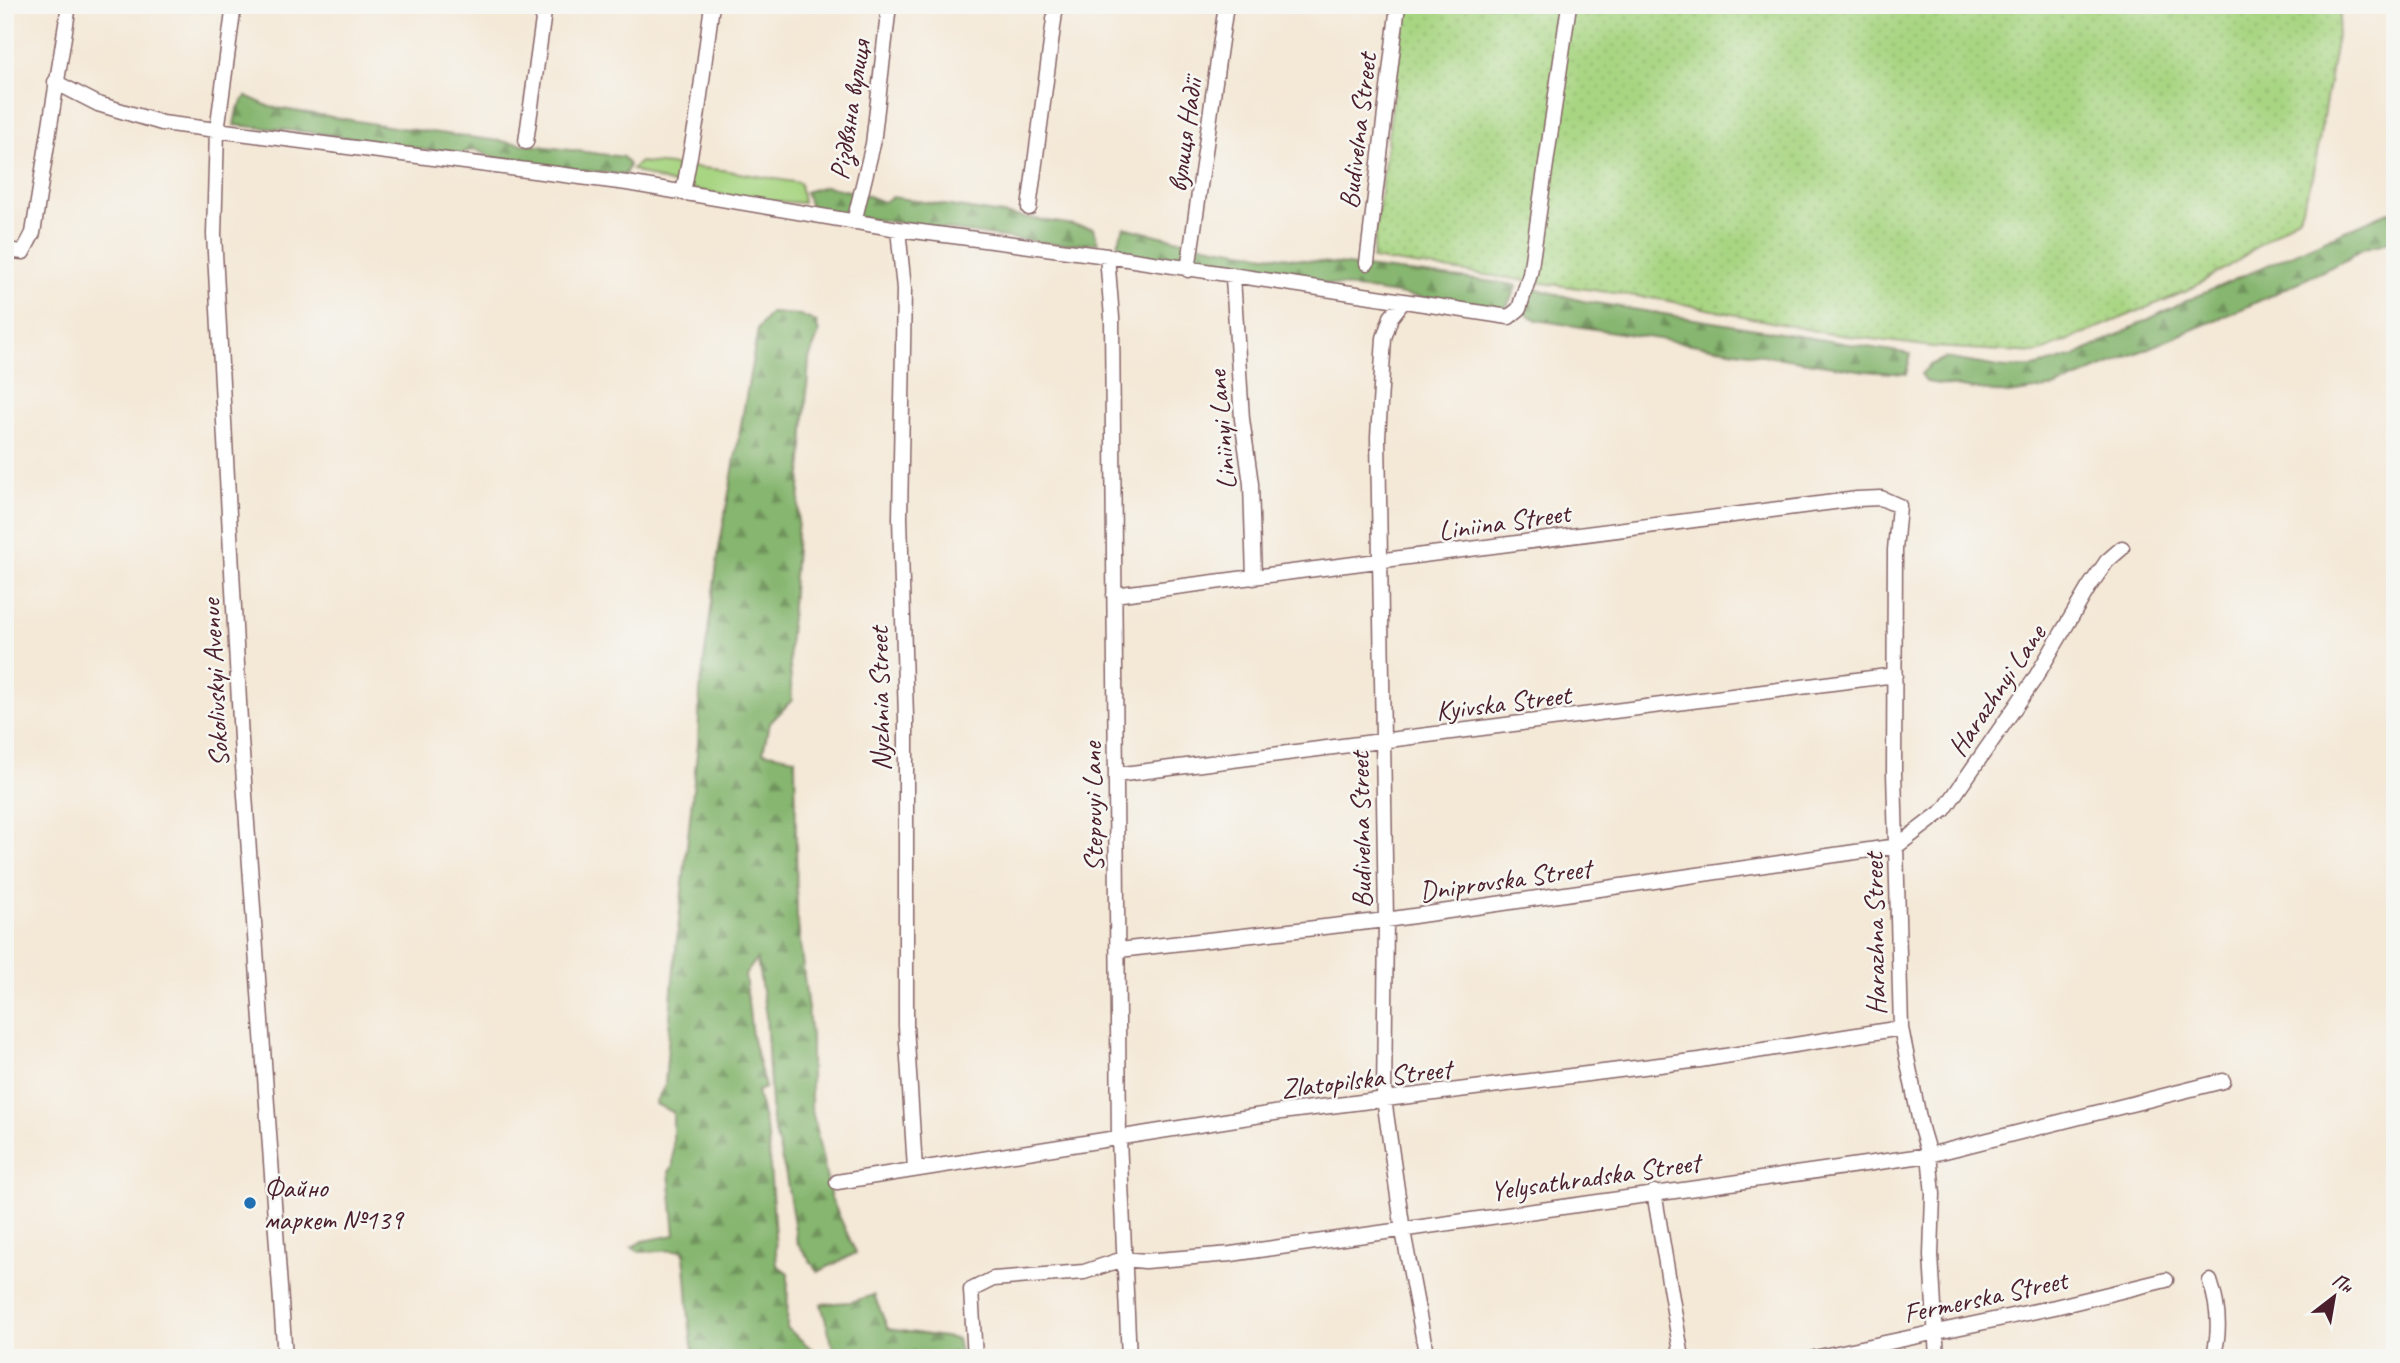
<svg xmlns="http://www.w3.org/2000/svg" width="2400" height="1363" font-family="Caveat,sans-serif">
  <style>
    .grass { fill: #a8d582; stroke: #797a56; stroke-width: 2 }
    .forest { fill: url(#forest-firs); stroke: #686a4e; stroke-width: 2 }
    .garden { fill: url(#garden-dots); stroke: #797a56; stroke-width: 2 }
    .lines { fill: none; stroke-linecap: round; stroke-linejoin: round }
    .minor-casing { stroke: #866567; stroke-width: 17 }
    .minor { stroke: #fff; stroke-width: 14 }
    .poi-dot { fill: #1f6fb2; stroke: #f6f6f2; stroke-width: 2.5 }
    .labels { text-anchor: middle; stroke-width: 5; stroke-linejoin: round; paint-order: stroke }
    .street-label { font-size: 28px; fill: #4a1f2b; stroke: #f6f6f2 }
    .poi-label { font-size: 28px; fill: #4a1f2b; stroke: #f6f6f2; text-anchor: start }
  </style>
  <defs>
    <pattern id="forest-firs" width="22" height="20" patternUnits="userSpaceOnUse" patternTransform="scale(1.75)"><rect width="22" height="20" fill="#86b670"/><path d="M5 1l3.5 6h-7zM16 11l3.5 6h-7z" fill="#70935c"/></pattern>
    <pattern id="garden-dots" width="8" height="8" patternUnits="userSpaceOnUse" patternTransform="scale(1.75)"><rect width="8" height="8" fill="#a8d582"/><path d="M2 2h.1M6 6h.1" fill="none" stroke="#92b670" stroke-width="1.8" stroke-linecap="round"/></pattern>
  </defs>
  <rect width="100%" height="100%" fill="#f6f6f2"/>
  <filter id="ink" filterUnits="userSpaceOnUse"><feTurbulence type="fractalNoise" baseFrequency=".0143" numOctaves="2"/><feDisplacementMap in="SourceGraphic" scale="14" xChannelSelector="R" yChannelSelector="G"/><feConvolveMatrix kernelMatrix="1 2 1 2 8 2 1 2 1" color-interpolation-filters="sRGB"/></filter>
  <filter id="wash" filterUnits="userSpaceOnUse"><feTurbulence type="fractalNoise" baseFrequency=".00686" numOctaves="4" result="noise"/><feDisplacementMap in="SourceGraphic" scale="28" xChannelSelector="R" yChannelSelector="G"/><feGaussianBlur stdDeviation="1.57" result="paint"/><feColorMatrix in="noise" values="0 0 0 0 0 0 0 0 0 0 0 0 0 0 0 0 0 1.4 0 .05"/><feComposite in="paint" operator="in"/></filter>
  <g filter="url(#wash)">
    <rect width="100%" height="100%" fill="#f4e8d6"/>
    <path class="grass" d="M640 162 722 170 800 183 803 203C750 201 679 191 632 169Z"/>
    <path class="forest" d="M246 96 270 107 400 128 623 157 629 165 625 175 501 161 474 149 458 155 317 133 234 125 237 110Z
      M825 186 863 194 883 202 892 197 1093 228 1098 243 1054 244 813 211 805 192Z
      M2395 209V239C2378 248 2361 244 2348 259L2246 307 2056 387 2008 394 1927 382 1921 374 1930 365 1945 358 2005 368 2034 367 2075 356 2177 305Z
      M1124 227C1252 261 1386 267 1517 285L1505 310 1126 254 1117 245Z
      M1533 288 1583 301 1911 354 1906 374 1865 371 1537 320 1524 313Z
      M770 313 800 315 816 322 819 333 809 359 789 649 792 700 769 724 763 752 795 758 797 916 811 1036V1106L831 1198 856 1253 818 1272 797 1242 786 1176 772 1120 766 1016 757 959 745 975 752 1036 765 1088 757 1091 768 1137 777 1265 788 1273 787 1328 813 1350 836 1358 821 1304 850 1302 874 1295 888 1329 957 1339 961 1358H695C686 1323 689 1286 683 1250L640 1252 632 1247 643 1241 675 1235 669 1172 673 1166V1112L655 1104 665 1085 673 977 698 743 700 691 719 549 758 329Z"/>
    <path class="garden" d="M1405 5H2342L2313 177 2299 216 2237 261 2187 291 2037 353 1933 347 1825 333 1664 300 1372 259Z"/>
  </g>
  <g filter="url(#ink)">
    <g class="lines">
      <g class="minor-casing">
        <path id="minor" d="M234 5 217 131 214 234 241 739 285 1358
          M55 82 98 104 162 123 627 183 898 229 1107 256 1509 317 1519 309 1530 274 1569 5
          M526 142 545 5
          M683 193 697 118 712 5
          M1029 208 1056 5
          M854 222 873 144 889 5
          M898 229 904 289 900 518 906 718V1026L915 1169
          M5 250 23 252 33 233 69 5
          M1107 256 1112 318 1119 1139 1129 1358
          M1367 263 1398 5
          M1188 270 1226 5
          M1233 278 1242 419 1251 484 1254 578
          M1402 303 1391 317 1384 338 1378 437 1386 920 1384 1099 1403 1231 1427 1358
          M1114 595 1857 499 1881 498 1899 506 1895 550 1894 772 1901 1028 1921 1128 1929 1155 1933 1194 1931 1255 1937 1358
          M1116 775 1895 675
          M1119 950 1386 920 1897 846 1944 810 2034 680 2089 587 2107 561 2122 548
          M837 1182 1281 1112 1700 1060 1901 1028
          M1654 1192 1682 1358
          M2210 1281C2219 1307 2221 1331 2213 1358
          M975 1358 971 1290 993 1279 1084 1272 1123 1259 1145 1261 1231 1254 1929 1155 2223 1081
          M1814 1358 2055 1307 2166 1280"/>
      </g>
      <use href="#minor" class="minor"/>
    </g>
  </g>
  <circle class="poi-dot" cx="250" cy="1203" r="7"/>
  <g class="labels">
    <g class="street-label">
      <text transform="translate(849 110) rotate(-81)" y="10">Різдвяна вулиця</text>
      <text transform="translate(1357 131) rotate(-83)" y="10">Budivelna Street</text>
      <text transform="translate(1184 135) rotate(-82)" y="10">вулиця Надії</text>
      <text transform="translate(1221 430) rotate(-95)" y="10">Liniinyi Lane</text>
      <text transform="translate(1504 521) rotate(-8)" y="10">Liniina Street</text>
      <text transform="translate(214 683) rotate(-93)" y="10">Sokolivskyi Avenue</text>
      <text transform="translate(1996 690) rotate(-56)" y="10">Harazhnyi Lane</text>
      <text transform="translate(879 699) rotate(-91)" y="10">Nyzhnia Street</text>
      <text transform="translate(1503 702) rotate(-7)" y="10">Kyivska Street</text>
      <text transform="translate(1092 807) rotate(-91)" y="10">Stepovyi Lane</text>
      <text transform="translate(1360 830) rotate(-91)" y="10">Budivelna Street</text>
      <text transform="translate(1505 879) rotate(-8)" y="10">Dniprovska Street</text>
      <text transform="translate(1874 934) rotate(-91)" y="10">Harazhna Street</text>
      <text transform="translate(1366 1078) rotate(-7)" y="10">Zlatopilska Street</text>
      <text transform="translate(1595 1176) rotate(-8)" y="10">Yelysathradska Street</text>
      <text transform="translate(1985 1296) rotate(-12)" y="10">Fermerska Street</text>
    </g>
    <g class="poi-label">
      <text x="264" y="1197">Файно<tspan x="264" dy="32">маркет №139</tspan></text>
    </g>
  </g>
  <rect width="2400" height="1363" fill="none" stroke="#f6f6f2" stroke-width="28"/>
  <g transform="translate(2334 1297) rotate(31)" stroke="#f6f6f2" stroke-width="5" paint-order="stroke">
  <path d="M0-5L12 26L0 18L-12 26Z" fill="#4a1f2b"/>
  <text y="-10" font-size="19" font-weight="bold" text-anchor="middle" fill="#4a1f2b">Пн</text>
  </g>
</svg>
